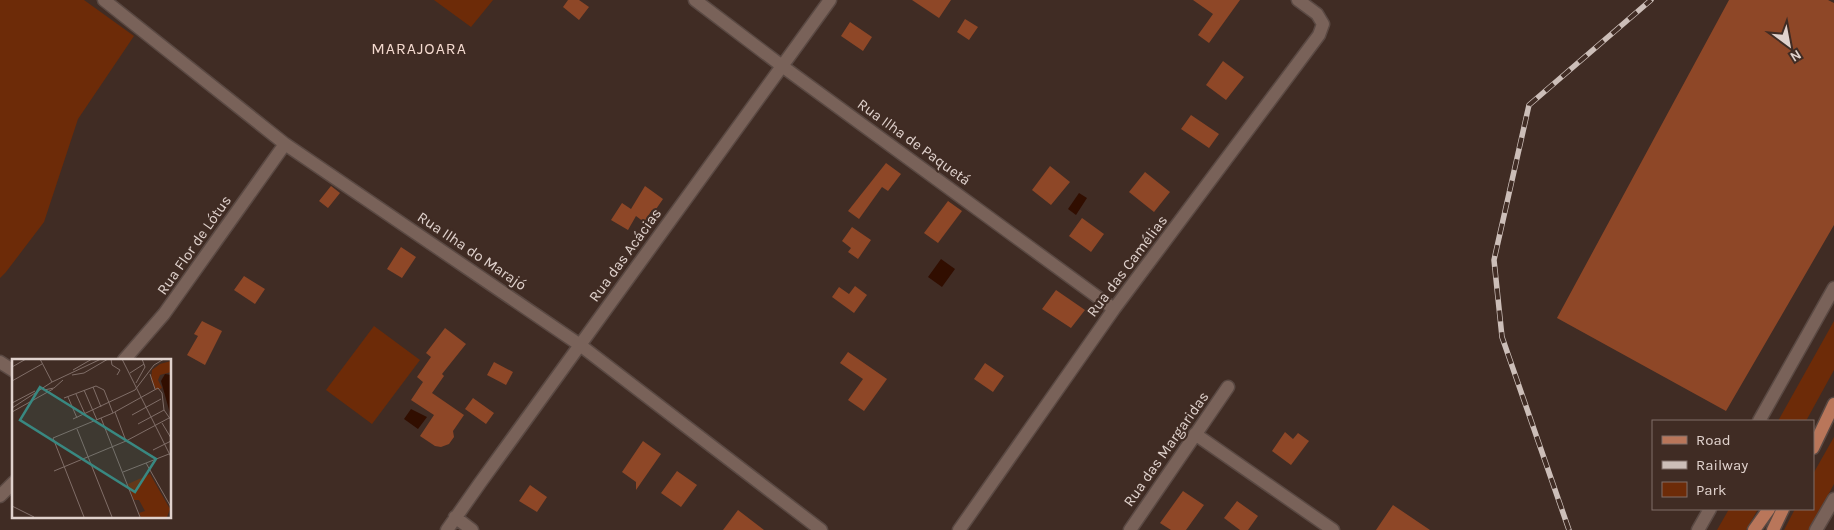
<svg xmlns="http://www.w3.org/2000/svg" width="1834" height="530" font-family="Karla,sans-serif">
  <style>
    .green { fill: #6d2b08 }
    .water { fill: #310e00 }
    .building { fill: #8e4727 }
    .lines { fill: none; stroke-linecap: round; stroke-linejoin: round }
    .street-casing { stroke: #5a4943; stroke-width: 15 }
    .primary-casing { stroke: #5a4943; stroke-width: 15 }
    .street { stroke: #796259; stroke-width: 12 }
    .primary { stroke: #b9765a; stroke-width: 12 }
    .rail-casing { stroke: #ccbeb8; stroke-width: 5.5 }
    .rail { stroke: #402c24; stroke-width: 4; stroke-dasharray: 11; stroke-linecap: butt }
    .labels { text-anchor: middle; stroke-width: 4.5; stroke-linejoin: round; paint-order: stroke }
    .street-label { font-size: 15px; fill: #e0d2cd; stroke: #402c24 }
    .neighbourhood-label { font-size: 16px; letter-spacing: 1px; fill: #f4dacf; stroke: #402c24 }
    .inset-road { fill: none; stroke: #806e68; stroke-width: 1 }
    .view { fill: #398881; fill-opacity: 0.15; stroke: #398881; stroke-width: 2.5 }
    .inset-edge { fill: none; stroke: #e0d2cd; stroke-width: 2.5 }
  </style>
  <rect width="100%" height="100%" fill="#402c24"/>
  <path class="green" d="M0 0H84L134 36 78 119 44 222 6 272 0 278Z
    M434 0H493L471 27Z
    M1834 321V370L1806 421H1778Z
    M374 326 420 360 372 424 326 390Z
    M1834 437V484L1809 530H1784L1795 509H1813V474Z
    M1729 509H1758L1746 530H1717Z"/>
  <path class="water" d="M1079 193 1087 198 1076 215 1068 209Z
    M941 259 955 269 942 287 928 277Z
    M411 409 427 417 418 429 404 419Z"/>
  <path class="building" d="M568 0H579L589 7 579 20 563 7Z
    M912 0H951L939 18Z
    M1193 0H1240L1209 43 1198 35 1213 14Z
    M1729 0H1828L1834 3V225L1726 411 1557 318Z
    M965 19 978 27 969 40 957 32Z
    M850 22 872 37 863 51 841 36Z
    M1223 61 1244 77 1226 100 1206 85Z
    M1191 115 1219 134 1209 148 1181 129Z
    M886 163 901 174 888 191 882 187 859 219 848 211Z
    M1050 166 1070 182 1051 205 1032 190Z
    M1145 172 1170 192 1154 212 1129 192Z
    M331 186 340 193 328 208 319 201Z
    M645 186 663 199 654 212 652 210 644 222 636 216 628 230 611 220 622 203 631 209Z
    M948 201 962 211 938 243 924 233Z
    M1082 218 1104 234 1091 252 1069 236Z
    M852 227 871 240 858 259 848 252 851 248 842 241Z
    M401 247 416 257 402 278 387 269Z
    M244 276 265 289 255 304 234 290Z
    M855 286 867 295 854 313 832 297 839 287 849 294Z
    M1056 290 1085 310 1071 328 1042 309Z
    M202 321 222 331 205 365 187 355 198 336 194 334Z
    M445 328 466 344 442 374 444 376 432 393 464 415 453 431 454 437 449 444 441 447 435 446 420 436 434 415 411 400 423 382 417 377 431 357 426 353Z
    M848 352 887 379 864 411 848 400 863 379 840 363Z
    M494 362 513 372 506 385 487 375Z
    M985 363 1004 376 993 392 974 379Z
    M473 398 494 413 486 424 465 409Z
    M1285 432 1293 439 1298 433 1309 441 1291 465 1272 451Z
    M643 441 661 454 636 490V482L622 472Z
    M677 471 697 485 681 507 661 493Z
    M530 485 547 497 537 512 519 501Z
    M1183 491 1204 505 1186 530H1171L1160 523Z
    M1237 501 1258 516 1248 530H1240L1224 518Z
    M1393 505 1430 530H1376Z
    M738 510 764 530H723Z"/>
  <g class="lines">
    <g class="street-casing">
      <path id="street" d="M104 0 285 144 580 345 821 530
        M695 0 782 66 1114 309
        M124 360 164 314 285 144
        M0 362 14 371
        M1759 421 1834 288
        M1195 434 1333 530
        M0 496 14 482
        M455 517 472 530
        M447 530 480 483 830 0
        M959 530 1114 309 1319 35 1323 24 1317 14 1298 0
        M1130 530 1228 387
        M1698 530 1710 509
        M1816 530 1834 499"/>
    </g>
    <g class="primary-casing">
      <path id="primary" d="M1813 448 1834 404
        M1754 530 1769 509
        M1773 530 1783 509"/>
    </g>
    <use href="#street" class="street"/>
    <use href="#primary" class="primary"/>
    <g class="rail-casing">
      <path id="rail" d="M1569 530 1502 337 1494 260 1529 105 1651 0"/>
    </g>
    <use href="#rail" class="rail"/>
  </g>
  <g class="labels">
    <g class="street-label">
      <text transform="translate(914 142) rotate(36)" y="5">Rua Ilha de Paquetá</text>
      <text transform="translate(194 245) rotate(-55)" y="5">Rua Flor de Lótus</text>
      <text transform="translate(472 251) rotate(34)" y="5">Rua Ilha do Marajó</text>
      <text transform="translate(625 255) rotate(-54)" y="5">Rua das Acácias</text>
      <text transform="translate(1127 266) rotate(-53)" y="5">Rua das Camélias</text>
      <text transform="translate(1166 449) rotate(-55)" y="5">Rua das Margaridas</text>
    </g>
    <g class="neighbourhood-label">
      <text x="419" y="54">MARAJOARA</text>
    </g>
  </g>
  <g transform="translate(12 359)">
    <rect width="159" height="159" fill="#402c24"/>
    <path d="M159 2V13L148 16 146 21 150 29 144 31 139 21 140 11 148 5ZM138 115 158 150 155 158H129L127 154 133 152 127 141H122L116 125Z" fill="#6d2b08"/>
    <path d="M153 15 159 16V58L149 22Z" fill="#310e00"/>
    <path class="inset-road" d="M28 0 40 23M99 0 100 6 108 11 105 16M110 0 159 98M0 8 14 0M61 11 80 0M118 14 132 5M138 15 143 30M60 16 72 14 96 0M0 22 30 5M124 24 133 8 130 0M81 28 89 48M32 31 42 29 51 21M72 31 85 61M64 35 73 55M56 38 65 59M52 39 84 27 92 31 101 54M0 44 23 32M0 49 40 23 89 0M0 53 41 30M103 53 114 82M120 56 149 40M89 59 128 158M61 60 123 31 142 6 152 0M150 64 159 79M126 65 152 51M65 70 100 158M141 91 159 82M134 104 159 148M42 112 114 82 157 59M111 113 157 95M0 147 22 158M72 158 41 79 101 54 146 29 150 34 152 51 159 61"/>
    <path class="view" d="M28 28 144 100 123 133 8 61Z"/>
    <rect width="159" height="159" class="inset-edge"/>
  </g>
  <rect x="1652" y="420" width="162" height="90" fill="#402c24" stroke="#806e68"/>
  <rect x="1662" y="436" width="25" height="8" fill="#b9765a" stroke="#806e68"/>
  <text x="1696" y="445" font-size="15" fill="#e0d2cd">Road</text>
  <rect x="1662" y="461" width="25" height="8" fill="#ccbeb8" stroke="#806e68"/>
  <text x="1696" y="470" font-size="15" fill="#e0d2cd">Railway</text>
  <rect x="1662" y="482" width="25" height="15" fill="#6d2b08" stroke="#806e68"/>
  <text x="1696" y="495" font-size="15" fill="#e0d2cd">Park</text>
  <g transform="translate(1789 45) rotate(148)" stroke="#402c24" stroke-width="4" paint-order="stroke">
  <path d="M0-4L9 19L0 12L-9 19Z" fill="#e0d2cd"/>
  <text y="-8" font-size="14" font-weight="bold" text-anchor="middle" fill="#e0d2cd">N</text>
  </g>
</svg>
